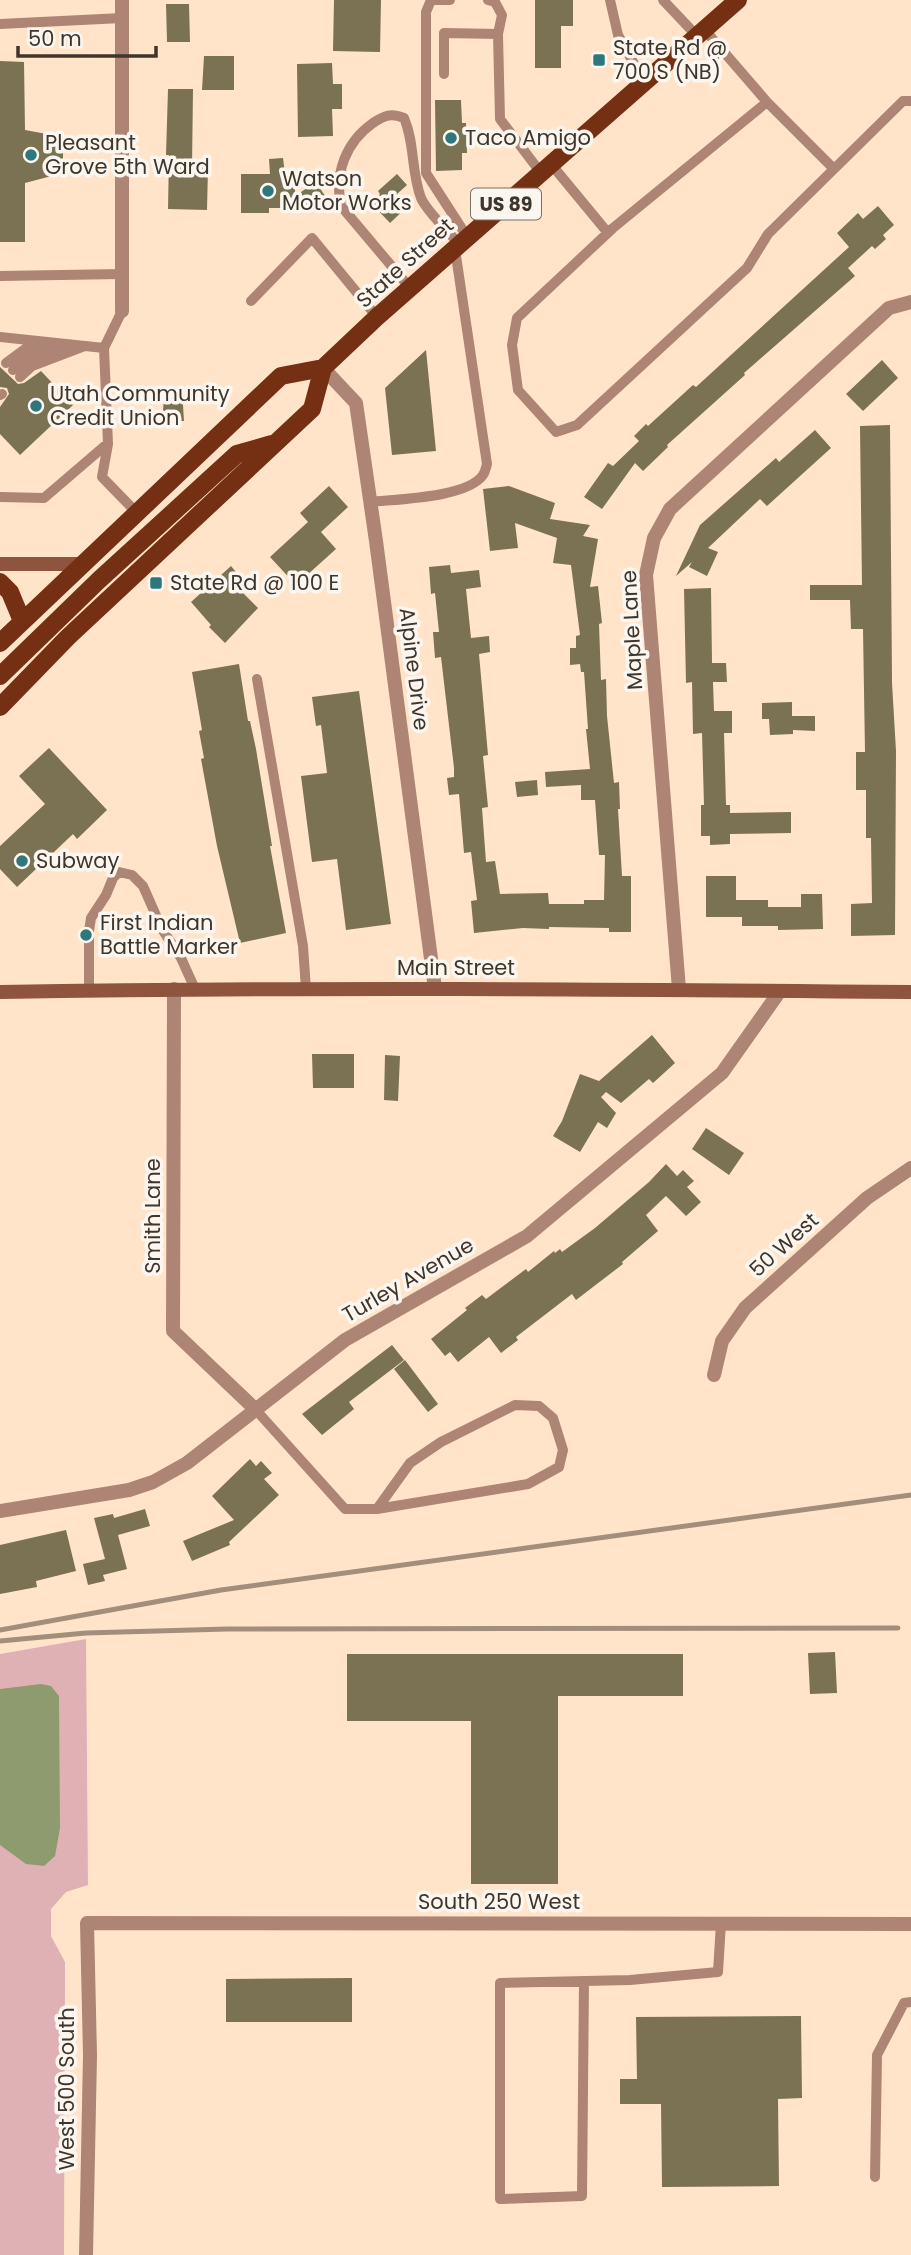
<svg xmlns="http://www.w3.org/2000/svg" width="911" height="2255" font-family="Poppins,sans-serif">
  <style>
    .green { fill: #e0b1b4 }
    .water { fill: #8e9b6f }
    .building { fill: #7a7253 }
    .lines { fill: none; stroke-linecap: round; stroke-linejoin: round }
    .service { stroke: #ae8575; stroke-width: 10 }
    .minor { stroke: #ae8575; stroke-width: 14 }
    .secondary { stroke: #8e543e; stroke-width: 14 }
    .primary { stroke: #752f12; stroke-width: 18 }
    .rail { stroke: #a28e7b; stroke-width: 5 }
    .poi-dot { fill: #2e777c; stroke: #fbf6f0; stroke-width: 2.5 }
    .labels { text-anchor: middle; stroke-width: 7; stroke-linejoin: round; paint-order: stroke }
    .shield { fill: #fbf6f0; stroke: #786f65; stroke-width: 2 }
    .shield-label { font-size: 19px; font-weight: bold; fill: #40352a }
    .poi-label { font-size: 21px; fill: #40352a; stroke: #fbf6f0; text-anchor: start }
    .street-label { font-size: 21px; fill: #40352a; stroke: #fbf6f0 }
  </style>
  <rect width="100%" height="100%" fill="#ffe4c9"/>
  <path class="green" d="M86 1639 88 1885 66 1892 51 1909V1936L65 1962 64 2255H0V1654Z"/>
  <path class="water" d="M41 1684 51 1686 59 1696 60 1828 55 1856 44 1866 26 1864 0 1845V1689Z"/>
  <path class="building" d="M334 0H381L380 52 333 51Z
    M535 0H573V26H561V68H535Z
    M166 4H189L190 42H167Z
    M204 56H234V90H202Z
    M0 61 24 62 25 130 63 137V173L25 183V242H0Z
    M332 63 333 84H342V109H332L333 136 298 137 297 64Z
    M168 89H193L192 167H208L207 210 168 209 169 155H166Z
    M435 100H461L462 123H466L467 153H462V170L436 171Z
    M283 158 285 174H295V196L316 182 327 199 314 208H269V213H241V174H270L269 159Z
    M397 174 407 185 397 194 408 206 390 223 371 203 380 194 378 191Z
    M878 206 894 225 883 235 886 239 875 249 872 246 848 268 855 276 744 373 745 375 667 445 668 447 643 471 635 463 602 509 584 497 608 463 613 466 639 441 634 436 646 424 648 426 693 385 696 387 849 247 837 233 858 213 863 219Z
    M426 350 436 451 392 455 385 388Z
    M882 360 898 378 863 411 846 394Z
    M0 367 18 384 24 383 41 371 73 405 20 455 0 434V407L9 394 7 388 0 387Z
    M165 389 182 390 184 421H162Z
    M890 425 892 683 896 751 895 935 851 936V904L872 903 871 838H866V790H856V752H865L863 629H851L850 600H810V585H862L860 426Z
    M815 430 831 448 767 506 760 499 708 548 718 552 707 576 689 567 692 562 676 576 700 525 776 458 779 462Z
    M329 486 348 507 321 532 336 549 296 585 270 557 308 522 300 513Z
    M509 486 555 503 550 519 590 525 583 536 598 539 590 587 598 586 602 623 599 624 601 680 606 679 607 716 614 783 619 782 620 809H618L622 876H631V932H609V928L549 927V929L523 928 474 933 471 901 477 900 471 852 464 853 459 794 449 795 447 778 454 777V768L441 657 435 658 433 632H439L435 593 431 594 429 567 450 565 451 573 479 570 481 587 466 589 471 638 489 636 490 652 479 654 488 755 483 756 488 807 482 808 486 862 495 861 500 894 548 893 549 904H584V900H604L605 855H599L595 800H581V785L546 787 545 772 590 769 586 729H588L584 672H581L580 664 570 665V648H576V636L580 635 571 565 553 563 557 538 515 523 518 548 490 551 483 489Z
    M231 566 246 584 240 590 258 608 225 643 209 627 211 625 191 602Z
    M711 588 712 663H726L727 682H713L714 711H732V733H724L726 805H730V813L791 812V833L730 834V844L710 845V836H701V805H704L702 733 693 734 692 682 686 683 684 589Z
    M239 664 248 721H250L256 749 272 846H270L286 933 240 943 217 846 201 759 204 758 199 731 202 730 192 672Z
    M359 691 391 924 346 930 337 859 312 862 301 776 327 773 321 725 316 726 312 697Z
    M792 702V716H815V731L793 730V734L770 735 769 719H762V703Z
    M49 748 107 810 77 839 73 834 17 887 0 869V846L45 804 19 776Z
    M537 780 538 795 517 797 515 782Z
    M706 876H736V900H768V907H801V894H822L823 929 778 930V926H742V917H706Z
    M652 1035 675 1063 653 1083 649 1079 621 1103 606 1092 601 1097 616 1113 607 1128 598 1122 580 1152 553 1136 562 1121 580 1074 599 1081Z
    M312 1054H354V1088H313Z
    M385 1055 400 1056 398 1101 384 1100Z
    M706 1128 744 1153 729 1175 692 1149Z
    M666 1164 677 1176 683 1170 694 1181 687 1187 701 1202 686 1216 666 1196 646 1215 658 1231 622 1262 623 1264 576 1300 572 1294 516 1337 518 1340 501 1353 489 1337 458 1362 450 1352 445 1356 431 1339 467 1310 465 1308 482 1295 486 1299 526 1269 528 1272 554 1251 555 1253 560 1249 562 1252 595 1228 649 1182Z
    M392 1345 404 1360 349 1402 354 1409 322 1435 302 1414Z
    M405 1360 438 1404 428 1412 394 1369Z
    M250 1459 256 1466 261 1461 272 1473 264 1479 279 1495 229 1542 230 1545 192 1561 183 1541 234 1520 212 1496Z
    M145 1509 150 1526 118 1535 127 1569 103 1575 105 1581 88 1585 83 1564 105 1559 94 1518 113 1514 114 1518Z
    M66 1530 76 1571 36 1581 37 1587 0 1594V1545Z
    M835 1652 837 1693 810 1694 808 1653Z
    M347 1654H683V1696H558V1884H471V1721H347Z
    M352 1978V2022H226V1979Z
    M801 2016 802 2098 778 2099 779 2186 662 2187 661 2104H620V2079H637L636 2017Z"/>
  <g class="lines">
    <path class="service" d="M450 0H431L426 12V173L468 238
      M488 0 495 2 502 15 498 34
      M610 0 618 35 644 82
      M663 0 697 36
      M0 24 122 18
      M704 29 767 102 613 228 517 318 512 345 518 390 556 432 577 425 747 268 768 234 903 101H911
      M444 74V33L498 34 500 119 541 173
      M767 102 834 169
      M551 164 608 233
      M0 276 122 274
      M410 288 341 206C334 173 346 142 373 123 385 115 391 113 404 118 415 143 411 172 421 198 427 212 449 232 460 245
      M251 301 312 238 377 317
      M122 311 104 348 108 444 102 477 136 512
      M0 337 104 348
      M6 363 25 349 42 342
      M13 370 26 359 62 345
      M20 377 32 366 82 347
      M0 395 2 394
      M0 497 44 498 107 444
      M370 502C397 499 467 498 483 475 485 472 486 468 487 464L455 249
      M257 679 303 946 306 989
      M89 990V931L91 918 106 895 113 878 119 872 132 875 143 886 162 929 181 958 195 989
      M255 1409 345 1509H377L528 1484 559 1467 563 1450 553 1418 539 1406 515 1405 441 1442 410 1463 377 1509
      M584 1981 582 2196 500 2199V1983L630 1980 718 1972 721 1923
      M875 2177 877 2055 904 2003 911 2002"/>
    <path class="minor" d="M122 311V0
      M323 368 356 403 376 541 435 989
      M174 989 173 1331 255 1409
      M679 989 646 575 654 538 670 509 889 308 911 302
      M714 1375 722 1341 745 1308 867 1198 911 1168
      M0 1511 129 1490 153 1482 187 1463 345 1340 527 1236 722 1073 780 991
      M86 2255 90 2055 87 1923 911 1924"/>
    <path class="secondary" d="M0 564H83
      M0 992C304 987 607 989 911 992"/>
    <path class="primary" d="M0 582 10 592 22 621
      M0 643 281 376 323 368
      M0 676 99 580 237 454 272 444
      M0 707 68 637 312 409 323 368 377 317 738 0"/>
    <path class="rail" d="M0 1630 221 1590 911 1495
      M0 1641 86 1633 227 1629 898 1628"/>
  </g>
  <g class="poi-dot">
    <rect x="592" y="53" width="14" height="14" rx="3.5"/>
    <circle cx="451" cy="138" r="7"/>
    <circle cx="31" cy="155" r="7"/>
    <circle cx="268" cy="191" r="7"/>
    <circle cx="36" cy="406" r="7"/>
    <rect x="149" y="576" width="14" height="14" rx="3.5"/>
    <circle cx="22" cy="861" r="7"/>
    <circle cx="86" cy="935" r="7"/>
  </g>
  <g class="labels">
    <rect class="shield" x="471" y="188.5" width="70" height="31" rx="5"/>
    <g class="shield-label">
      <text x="506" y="211">US 89</text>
    </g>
    <g class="poi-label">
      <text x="613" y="55">State Rd @<tspan x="613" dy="24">700 S (NB)</tspan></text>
      <text x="465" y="145">Taco Amigo</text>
      <text x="45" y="150">Pleasant<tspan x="45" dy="24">Grove 5th Ward</tspan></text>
      <text x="282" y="186">Watson<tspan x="282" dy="24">Motor Works</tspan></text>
      <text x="50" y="401">Utah Community<tspan x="50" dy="24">Credit Union</tspan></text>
      <text x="170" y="590">State Rd @ 100 E</text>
      <text x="36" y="868">Subway</text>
      <text x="100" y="930">First Indian<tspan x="100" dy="24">Battle Marker</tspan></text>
    </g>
    <g class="street-label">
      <text transform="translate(405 263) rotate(-42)" y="7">State Street</text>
      <text transform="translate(632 630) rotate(-93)" y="7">Maple Lane</text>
      <text transform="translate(414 669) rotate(83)" y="7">Alpine Drive</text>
      <text x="456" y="975">Main Street</text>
      <text transform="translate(153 1216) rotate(-90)" y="7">Smith Lane</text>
      <text transform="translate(784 1245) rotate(-42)" y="7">50 West</text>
      <text transform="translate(408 1280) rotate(-30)" y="7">Turley Avenue</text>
      <text x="499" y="1909">South 250 West</text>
      <text transform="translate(67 2089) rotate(-90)" y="7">West 500 South</text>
    </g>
  </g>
  <path d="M18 46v10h138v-10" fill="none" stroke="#40352a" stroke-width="3.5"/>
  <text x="28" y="46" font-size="21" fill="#40352a" stroke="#fbf6f0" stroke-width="5" paint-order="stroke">50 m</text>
</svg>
